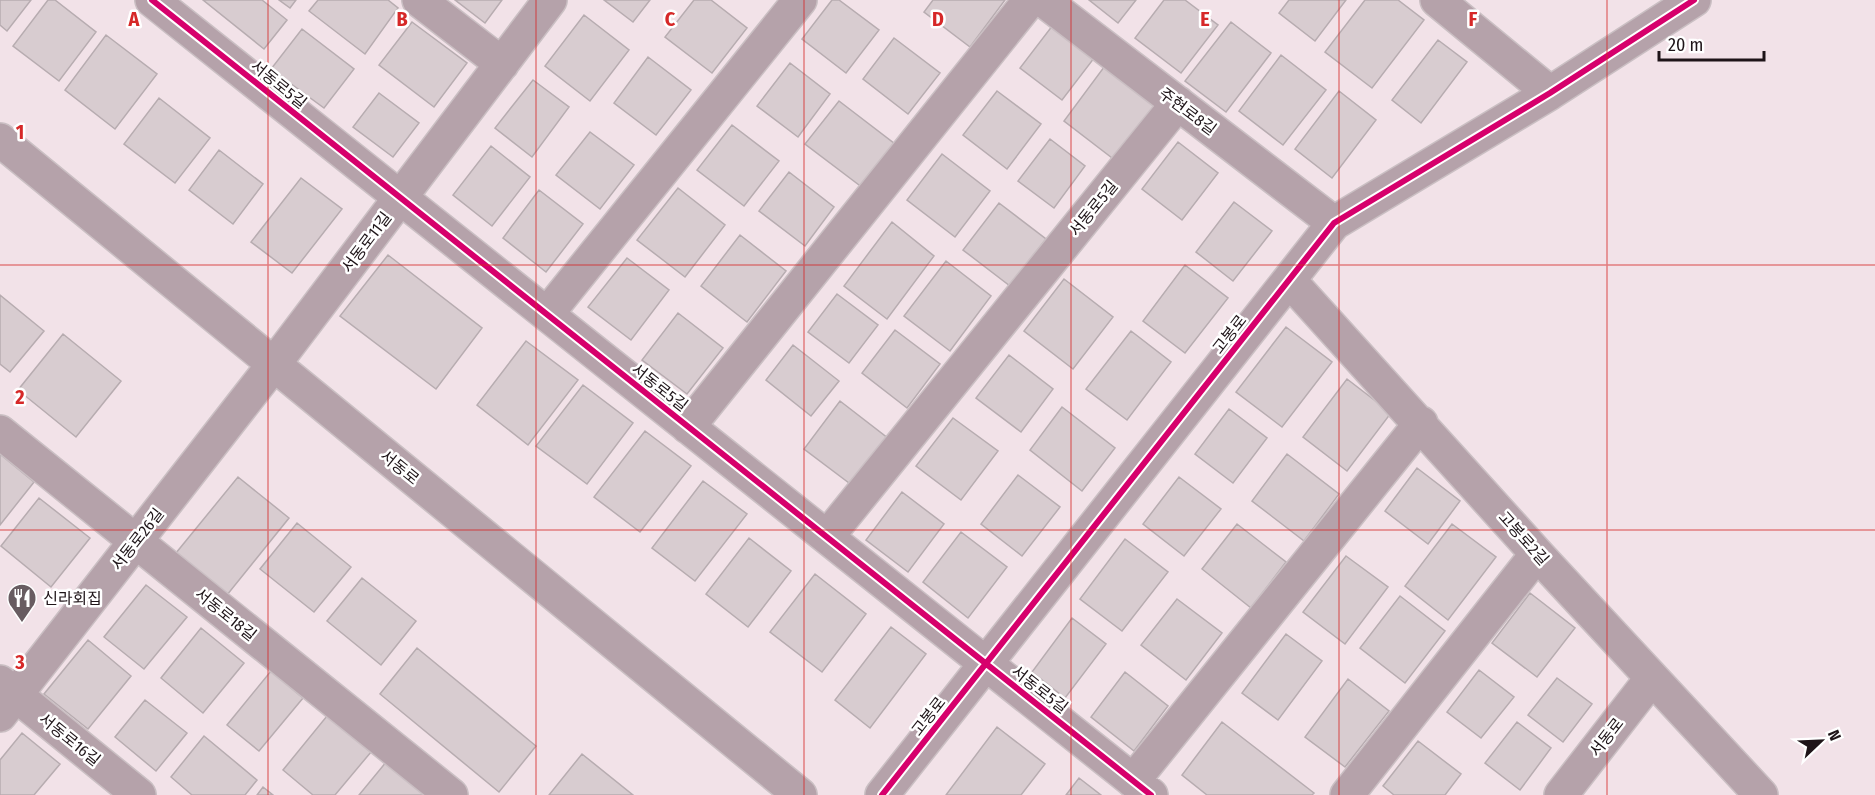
<svg xmlns="http://www.w3.org/2000/svg" width="1875" height="795" font-family="'Fira Sans Condensed','Noto Sans KR',sans-serif">
  <style>
    .building { fill: #d8ccd0; stroke: #b7acb0; stroke-width: 1.5 }
    .lines { fill: none; stroke-linecap: round; stroke-linejoin: round }
    .minor-casing { stroke: #cabfc3; stroke-width: 36 }
    .minor { stroke: #b5a2aa; stroke-width: 33 }
    .cycleway-casing { stroke: #fff; stroke-width: 10 }
    .cycleway { stroke: #d6006c; stroke-width: 6 }
    .grid { fill: none; stroke: #d62828; stroke-width: 1.5; stroke-opacity: 0.55 }
    .labels { text-anchor: middle; stroke-width: 5; stroke-linejoin: round; paint-order: stroke }
    .street-label { font-size: 16px; fill: #1e1418; stroke: #fff }
    .poi-label { font-size: 16px; fill: #1e1418; stroke: #fff; text-anchor: start }
    .grid-label { font-size: 20px; text-anchor: middle; font-weight: bold; fill: #d62828; stroke: #fff; stroke-width: 5; stroke-linejoin: round; paint-order: stroke }
  </style>
  <rect width="100%" height="100%" fill="#f2e2e8"/>
  <path class="building" d="M0 0H31L7 31 0 25Z
    M48 0H55L96 32 59 81 13 46Z
    M203 0H262L287 20 264 49Z
    M279 0H296L290 8Z
    M318 0H388L398 8 365 54 309 11Z
    M455 0H502L485 23Z
    M604 0H650L633 22Z
    M694 0H711L747 28 712 73 665 37Z
    M832 0H839L879 30 846 73 802 39Z
    M933 0H1005L970 47 924 12Z
    M1089 0H1136L1118 23Z
    M1164 0H1185L1218 25 1181 73 1135 38Z
    M1289 0H1346L1315 41 1279 13Z
    M1365 0H1398L1424 20 1372 88 1325 52Z
    M584 15 629 50 590 101 545 66Z
    M1056 21 1098 53 1062 100 1020 68Z
    M412 22 467 63 434 107 379 65Z
    M1231 22 1271 53 1226 112 1185 81Z
    M302 29 354 69 324 108 271 69Z
    M106 35 157 74 115 129 65 90Z
    M894 38 940 73 908 114 863 79Z
    M1438 40 1467 62 1421 123 1392 100Z
    M1281 55 1326 90 1283 145 1239 111Z
    M648 57 691 90 656 135 614 103Z
    M1110 59 1162 99 1116 161 1064 121Z
    M790 63 830 94 798 137 757 106Z
    M533 80 569 107 532 157 495 128Z
    M997 91 1041 124 1007 169 963 135Z
    M1339 91 1376 120 1332 178 1295 149Z
    M379 93 419 123 393 157 353 127Z
    M159 98 210 138 175 183 124 144Z
    M839 101 895 144 863 188 805 144Z
    M732 125 779 161 744 206 697 170Z
    M590 132 634 165 600 209 556 175Z
    M1050 139 1085 166 1054 208 1018 181Z
    M1178 142 1218 173 1182 220 1142 189Z
    M491 146 530 177 492 226 453 195Z
    M219 150 263 184 233 224 189 190Z
    M942 154 990 191 955 237 907 200Z
    M789 172 834 207 805 246 759 211Z
    M301 178 342 209 292 273 251 242Z
    M678 188 725 225 685 277 637 240Z
    M539 190 583 224 546 272 503 238Z
    M1234 202 1272 231 1233 281 1196 252Z
    M999 203 1046 239 1010 286 963 250Z
    M892 222 934 256 887 319 844 286Z
    M740 235 786 271 747 322 701 286Z
    M388 255 482 328 436 389 340 316Z
    M627 258 669 290 631 340 588 307Z
    M946 261 991 296 950 351 904 316Z
    M1185 265 1228 298 1185 353 1143 321Z
    M1064 279 1113 317 1073 369 1024 331Z
    M837 294 878 325 849 363 808 332Z
    M0 295 44 331 10 372 0 364Z
    M678 313 723 348 687 394 642 360Z
    M1286 327 1332 362 1282 427 1236 392Z
    M895 330 940 364 907 408 862 373Z
    M1131 331 1171 362 1127 420 1086 389Z
    M63 334 121 381 76 437 18 390Z
    M526 341 578 380 528 445 477 405Z
    M793 345 839 381 811 416 766 380Z
    M1009 355 1053 389 1021 432 976 398Z
    M1347 379 1391 413 1347 471 1303 437Z
    M583 385 633 423 587 484 536 446Z
    M840 401 889 439 853 486 804 449Z
    M1062 407 1115 448 1082 491 1030 450Z
    M1229 409 1267 438 1233 483 1195 454Z
    M953 418 998 451 961 500 916 466Z
    M645 431 691 466 640 532 594 497Z
    M0 454 34 482 0 525Z
    M1287 454 1339 494 1304 541 1252 501Z
    M1417 468 1460 501 1428 544 1385 511Z
    M1018 475 1060 507 1022 556 981 524Z
    M238 477 289 518 227 595 176 553Z
    M1179 477 1221 509 1184 556 1143 524Z
    M703 481 747 514 695 581 652 548Z
    M902 492 944 524 908 572 866 540Z
    M39 498 90 538 51 587 1 546Z
    M297 523 351 567 314 612 260 569Z
    M1237 524 1286 562 1251 608 1202 569Z
    M1452 524 1496 557 1448 620 1405 586Z
    M961 532 1007 567 968 618 923 582Z
    M749 538 791 571 748 627 706 594Z
    M1125 539 1168 572 1122 631 1080 599Z
    M1346 556 1388 587 1345 644 1303 612Z
    M815 574 866 614 822 672 770 632Z
    M362 578 416 621 381 665 327 621Z
    M146 585 187 617 144 669 104 637Z
    M1530 593 1575 628 1537 677 1492 643Z
    M1400 596 1445 631 1405 683 1360 648Z
    M1177 599 1222 633 1186 680 1141 645Z
    M1072 618 1106 644 1065 698 1032 672Z
    M891 627 926 654 870 728 835 700Z
    M201 628 244 663 203 713 161 678Z
    M1286 634 1322 661 1278 720 1242 693Z
    M88 640 131 676 88 729 44 694Z
    M417 648 536 746 499 792 380 694Z
    M1479 670 1514 697 1481 738 1447 712Z
    M271 671 303 698 259 751 227 725Z
    M1125 672 1168 706 1134 751 1091 717Z
    M1557 678 1592 704 1563 742 1528 715Z
    M1348 679 1389 711 1345 767 1305 737Z
    M145 700 187 733 156 771 115 737Z
    M327 716 371 752 335 795H313L283 770Z
    M1222 722 1314 793 1312 795H1207L1182 775Z
    M1517 722 1551 748 1520 790 1485 763Z
    M997 727 1045 764 1021 795H946Z
    M22 733 60 764 34 795H0V760Z
    M204 736 257 780 245 795H192L171 777Z
    M1418 741 1461 774 1445 795H1394L1383 786Z
    M582 754 633 795H549Z
    M387 761 428 795H359Z
    M1079 778 1101 795H1066Z
    M263 787 273 795H257Z"/>
  <g class="lines">
    <g class="minor-casing">
      <path id="minor" d="M152 0 1151 795
        M419 0 502 64
        M1043 0 1334 223
        M1437 0 1550 93
        M0 140 800 795
        M1289 280 1537 554 1761 795
        M547 314 800 0
        M688 427 1030 0
        M0 432 451 795
        M827 537 1178 103
        M0 682 139 795
        M0 715 274 364 550 0
        M1133 781 1421 423
        M882 795 1334 223 1550 93 1694 0
        M1347 795 1537 554
        M1561 795 1652 678"/>
    </g>
    <use href="#minor" class="minor"/>
    <g class="cycleway-casing">
      <path id="cycleway" d="M152 0 1151 795
        M882 795 1334 223 1550 93 1694 0"/>
    </g>
    <use href="#cycleway" class="cycleway"/>
  </g>
  <path class="grid" d="M268 0V795M536 0V795M804 0V795M1071 0V795M1339 0V795M1607 0V795M0 265H1875M0 530H1875"/>
  <defs>
    <g id="restaurant-pin" transform="scale(1.5)"><path d="M0 17L-7.5 6A9.5 9.5 0 1 1 7.5 6Z" fill="#685c61" stroke="#fff"/><path d="M-5-6h1v4h1v-4h1v4h1v-4h1v5L-1.5 .5V6h-2V.5L-5-1ZM5-6V6H3V1.5H1.5Q1.5-4 5-6Z" fill="#fff"/></g>
  </defs>
  <g fill-rule="evenodd">
    <use href="#restaurant-pin" x="22" y="598"/>
  </g>
  <g class="labels">
    <g class="street-label">
      <text transform="translate(279 84) rotate(39)" y="6">서동로5길</text>
      <text transform="translate(1188 111) rotate(37)" y="6">주현로8길</text>
      <text transform="translate(1093 208) rotate(-51)" y="6">서동로5길</text>
      <text transform="translate(366 242) rotate(-53)" y="6">서동로11길</text>
      <text transform="translate(1229 334) rotate(-52)" y="6">고봉로</text>
      <text transform="translate(660 387) rotate(38)" y="6">서동로5길</text>
      <text transform="translate(400 467) rotate(39)" y="6">서동로</text>
      <text transform="translate(1524 538) rotate(48)" y="6">고봉로2길</text>
      <text transform="translate(137 539) rotate(-52)" y="6">서동로26길</text>
      <text transform="translate(226 614) rotate(39)" y="6">서동로18길</text>
      <text transform="translate(1040 689) rotate(38)" y="6">서동로5길</text>
      <text transform="translate(928 716) rotate(-52)" y="6">고봉로</text>
      <text transform="translate(1606 737) rotate(-52)" y="6">서동로</text>
      <text transform="translate(70 739) rotate(39)" y="6">서동로16길</text>
    </g>
    <g class="poi-label">
      <text x="43" y="604">신라회집</text>
    </g>
  </g>
  <g class="grid-label">
    <text x="134" y="26">A</text>
    <text x="402" y="26">B</text>
    <text x="670" y="26">C</text>
    <text x="938" y="26">D</text>
    <text x="1205" y="26">E</text>
    <text x="1473" y="26">F</text>
    <text x="20" y="139">1</text>
    <text x="20" y="404">2</text>
    <text x="20" y="669">3</text>
  </g>
  <g transform="translate(1821 741) rotate(67)" stroke="#ffffff" stroke-width="4.5" paint-order="stroke">
  <path d="M0-4.5L10 22L0 15L-10 22Z" fill="#1e1418"/>
  <text y="-9" font-size="16" font-weight="bold" text-anchor="middle" fill="#1e1418">N</text>
  </g>
  <path d="M1659 51v9h105v-9" fill="none" stroke="#1e1418" stroke-width="3"/>
  <text x="1668" y="51" font-size="18" fill="#1e1418" stroke="#ffffff" stroke-width="4.5" paint-order="stroke">20 m</text>
</svg>
